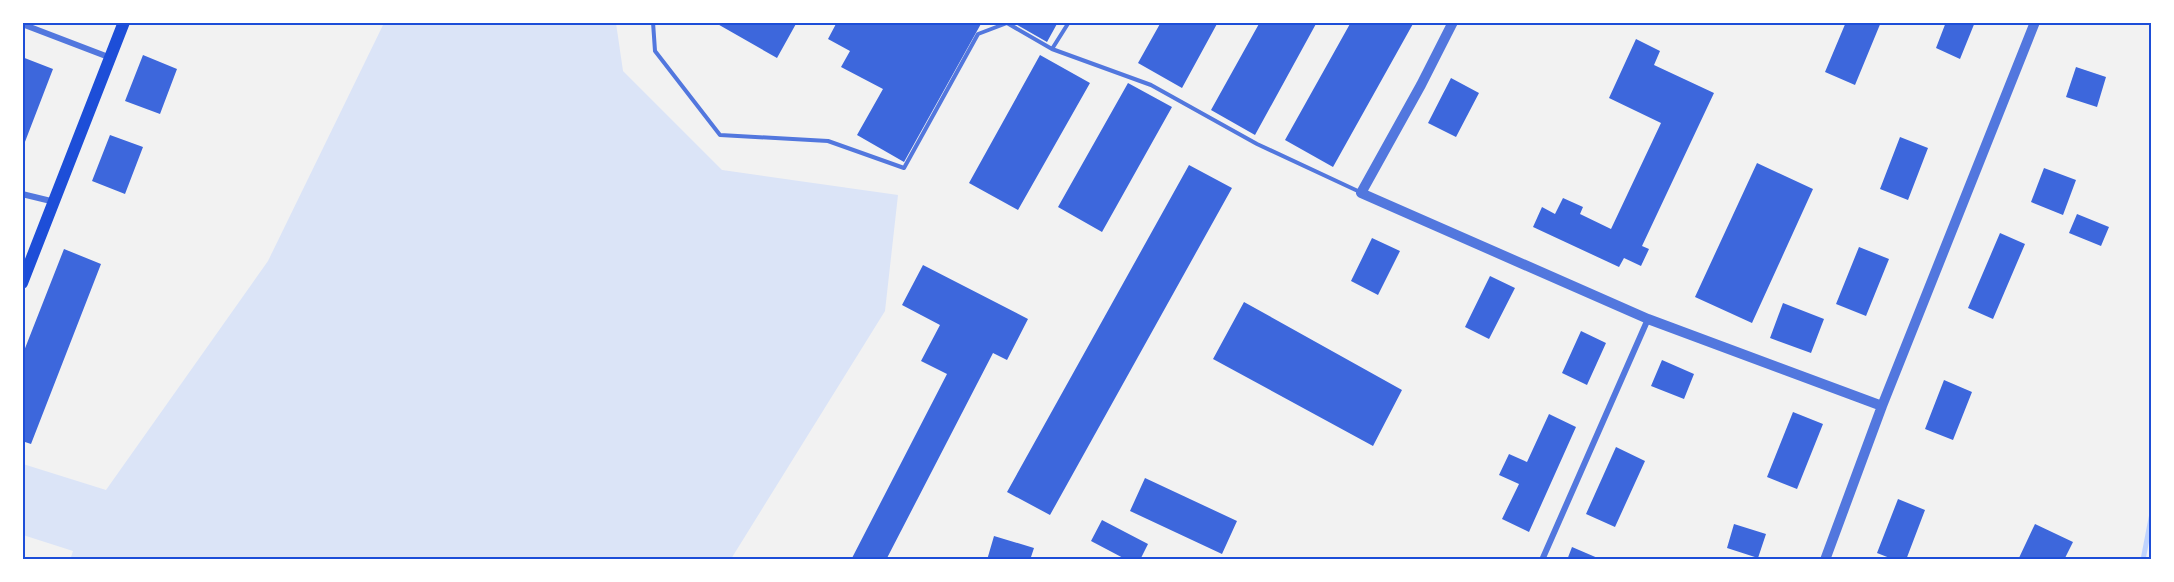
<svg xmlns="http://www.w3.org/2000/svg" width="2174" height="582" font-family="Helvetica,sans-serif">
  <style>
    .green { fill: #dbe4f7 }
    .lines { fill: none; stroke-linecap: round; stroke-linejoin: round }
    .stream { stroke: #bfd3fe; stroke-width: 5 }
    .building { fill: #3d67dc }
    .service { stroke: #5277de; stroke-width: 4 }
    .minor { stroke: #5277de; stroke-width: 6 }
    .tertiary { stroke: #5277de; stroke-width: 10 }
    .secondary { stroke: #1d4ed8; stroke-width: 12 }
    .neatline { fill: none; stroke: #1d4ed8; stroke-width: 2 }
  </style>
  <rect width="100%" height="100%" fill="#f2f2f2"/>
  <path class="green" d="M384 23H616L623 71 722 170 898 195 885 311 731 559 70 560 73 551 23 535V464L106 490 268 261Z"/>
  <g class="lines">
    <path class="stream" d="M2143 560 2152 513"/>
  </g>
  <path class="building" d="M714 22H797L777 58Z
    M837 22H982L904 162 857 135 883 89 841 67 850 51 828 39Z
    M1012 22H1058L1047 42Z
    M1161 22H1218L1182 88 1138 63Z
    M1260 22H1317L1255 135 1211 110Z
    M1351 22H1414L1333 167 1285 140Z
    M1846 22H1881L1855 85 1825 72Z
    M1946 22H1975L1960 59 1936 48Z
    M1636 39 1660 51 1654 65 1714 93 1642 246 1649 249 1641 266 1624 258 1619 267 1533 227 1542 207 1555 214 1563 198 1583 207 1580 214 1611 229 1661 123 1609 98Z
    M143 55 177 69 160 114 125 101Z
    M1040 55 1090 83 1018 210 969 183Z
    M22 57 53 69 23 147H22Z
    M2076 67 2106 77 2097 107 2066 97Z
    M1451 78 1479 93 1456 137 1428 123Z
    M1128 83 1172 107 1102 232 1058 207Z
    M110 135 143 147 125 194 92 181Z
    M1900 137 1928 148 1908 200 1880 189Z
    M1757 163 1813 189 1752 323 1695 297Z
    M1189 165 1232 188 1050 515 1007 492Z
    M2044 168 2076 180 2063 215 2031 202Z
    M2077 214 2109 227 2101 246 2069 233Z
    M2000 233 2025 244 1993 319 1968 308Z
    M1372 238 1400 251 1378 295 1351 281Z
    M1859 247 1889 259 1866 316 1836 304Z
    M64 249 101 264 31 444 22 441V356Z
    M923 265 1028 319 1007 360 993 353 886 560H851L947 374 921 361 940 325 902 305Z
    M1490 276 1515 288 1489 339 1465 327Z
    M1244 302 1402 390 1373 446 1213 359Z
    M1783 303 1824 319 1811 353 1770 338Z
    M1581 331 1606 343 1587 385 1562 373Z
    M1662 360 1694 374 1684 399 1651 386Z
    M1944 380 1972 392 1953 440 1925 429Z
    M1793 412 1823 424 1797 489 1767 477Z
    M1549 414 1576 427 1529 532 1502 519 1519 484 1499 475 1509 454 1527 462Z
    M1616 447 1645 461 1615 527 1586 514Z
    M1145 478 1237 521 1222 554 1130 511Z
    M1898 499 1925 510 1906 560H1895L1877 553Z
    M1102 520 1148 544 1140 560H1127L1091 541Z
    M1734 524 1766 534 1758 558 1727 548Z
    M2035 524 2073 542 2064 560H2018Z
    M994 536 1034 548 1030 560H987Z
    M1572 547 1600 559V560H1567Z"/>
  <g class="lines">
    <path class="service" d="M653 22 655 51 720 135 828 141 904 168 978 34 1007 23 1052 49 1151 85 1257 144 1360 192
      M1052 49 1069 22"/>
    <path class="minor" d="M22 24 111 58
      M22 194 55 202
      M1542 560 1648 319"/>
    <path class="tertiary" d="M1453 22 1421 85 1361 193 1648 319 1882 406
      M1825 560 1882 406 2035 22"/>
    <path class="secondary" d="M22 283 124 22"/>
  </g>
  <rect width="2174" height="582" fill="none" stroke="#ffffff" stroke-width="48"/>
  <rect x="24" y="24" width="2126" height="534" class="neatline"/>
</svg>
